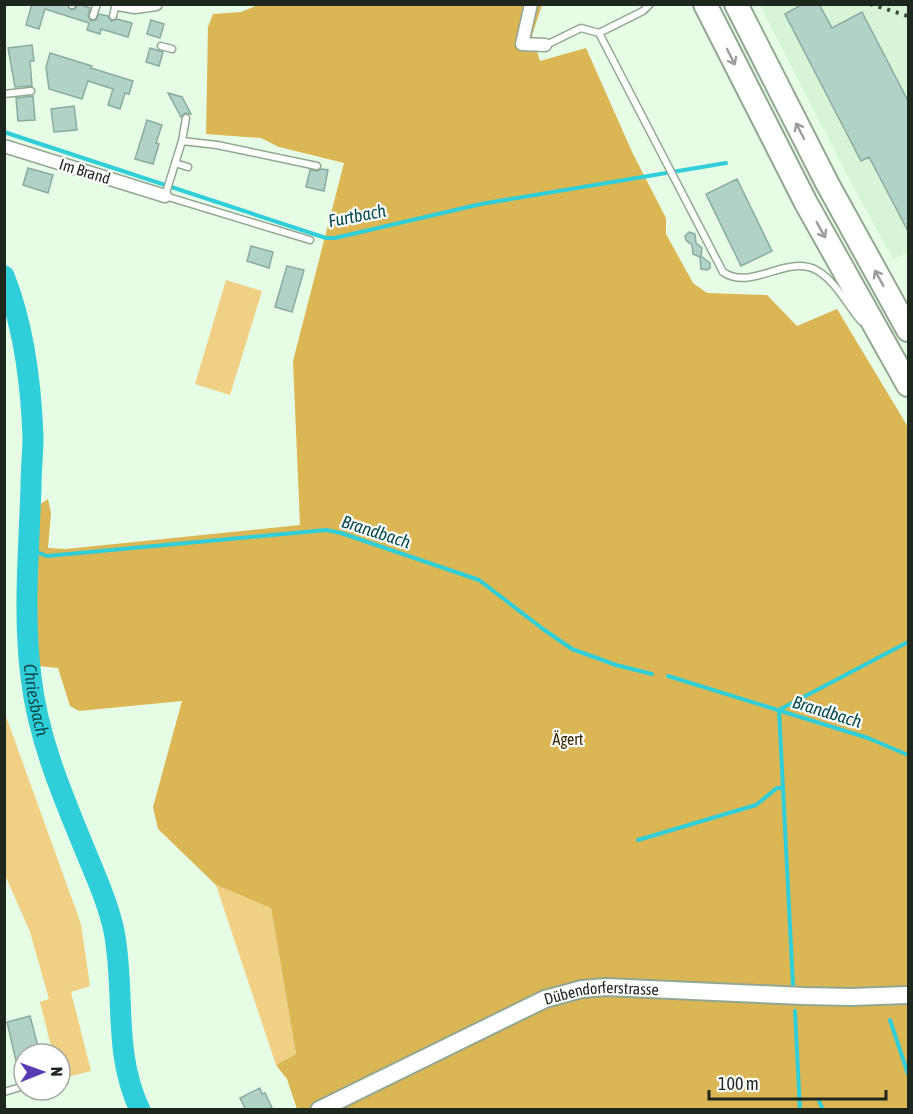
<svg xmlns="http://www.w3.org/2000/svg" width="913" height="1114" font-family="'Asap Condensed',sans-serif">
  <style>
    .built { fill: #d7f4d7 }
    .green { fill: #efd084 }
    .forest { fill: #dbb654 }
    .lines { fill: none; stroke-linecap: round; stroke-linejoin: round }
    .stream { stroke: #2fced8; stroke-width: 4 }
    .river { stroke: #2fced8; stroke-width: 21 }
    .building { fill: #b0d2c7; stroke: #8aaba0; stroke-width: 1.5 }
    .service-casing { stroke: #92a792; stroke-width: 9 }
    .minor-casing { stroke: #92a792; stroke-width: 15 }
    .tertiary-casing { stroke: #92a792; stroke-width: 20 }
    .motorway-casing { stroke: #92a792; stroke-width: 26 }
    .service { stroke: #fff; stroke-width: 6 }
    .minor { stroke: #fff; stroke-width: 12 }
    .tertiary { stroke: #fff; stroke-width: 16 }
    .motorway { stroke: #fff; stroke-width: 22 }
    .rail { stroke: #404b40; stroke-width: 4; stroke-dasharray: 3 6; stroke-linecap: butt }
    .oneway { stroke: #9a9e9a }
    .labels { text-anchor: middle; stroke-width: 4.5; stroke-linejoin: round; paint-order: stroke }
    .street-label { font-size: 16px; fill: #1e271e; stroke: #fff }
    .park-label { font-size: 16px; fill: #372800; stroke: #fff }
    .water-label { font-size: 18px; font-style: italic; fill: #084c50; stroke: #fff }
  </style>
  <rect width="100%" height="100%" fill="#e5fce5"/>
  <path class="built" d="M760 5H908V253L893 259 849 179Z"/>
  <path class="green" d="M226 280 262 291 230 395 195 384Z
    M4 719H7L81 924 90 986 71 992 91 1071 60 1079V1054H53L40 1002 49 999 30 932 5 875Z
    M216 885 271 908 296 1054 276 1065Z"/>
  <path class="forest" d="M261 4 542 5 532 35 540 61 586 48 633 154 666 218V234L693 283 707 293 767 295 797 326 837 309 908 427V1109H297L287 1079 276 1065 296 1054 271 908 216 885 158 829 153 807 182 701 79 711 70 706 58 668 39 666 33 585 39 505 48 499 51 513 48 548 66 549 300 525 293 361 344 163 279 147 261 138 206 134 208 27 213 14 241 12Z"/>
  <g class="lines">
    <path class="stream" d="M4 132 326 238H335L481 204 726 163
      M29 549 47 556 326 530 341 533 479 580 543 629 572 649 616 665 652 674
      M668 676 868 738 908 755
      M638 840 756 805 777 788H783
      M793 985 779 710 908 642
      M795 1011 800 1110
      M890 1020 908 1074
      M819 1101 823 1110"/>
    <path class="river" id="s1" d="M4 276C24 326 31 383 33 437 33 453 31 470 31 487 29 550 23 614 31 677 38 738 62 794 85 850 96 877 108 903 114 931 126 993 112 1051 140 1110"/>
  </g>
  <path class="building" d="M32 4H67L71 10 75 9 78 4 90 8 88 16 91 21 96 20 99 14 108 16 111 21 117 19 132 23 128 37 101 29 100 34 87 30 89 23 45 9 39 29 26 25Z
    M803 4H819L832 28 862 12 909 103V233L869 157 861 161 785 14Z
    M151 20 164 24 160 38 147 34Z
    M32 45 34 61H30L32 86 15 87 8 48Z
    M150 48 163 52 159 66 146 62Z
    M50 53 92 66 91 68 133 81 129 94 125 93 120 109 108 105 113 89 88 81 82 99 49 89 46 67Z
    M168 93 182 97 191 114 185 113 181 117Z
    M33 96 35 120 18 121 16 98Z
    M74 106 77 130 54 132 51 109Z
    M147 120 162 125 156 143 159 144 153 164 135 159Z
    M28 168 53 175 48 193 23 185Z
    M321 169 328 170 324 191 306 187 310 170 318 171Z
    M737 179 772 251 741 266 706 194Z
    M689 232 695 234 696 243 702 248 701 256 710 263V268L707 270 701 269 700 257 693 254 692 245 686 240 685 236Z
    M251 246 273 252 269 268 247 261Z
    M287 266 304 270 292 312 275 307Z
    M30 1016 40 1054H24V1078H20L7 1022Z
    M260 1088 262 1094 265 1093 273 1110H246L240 1098Z"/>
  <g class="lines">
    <g class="service-casing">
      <path id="service" d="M650 4 643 11 599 33 723 272C751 292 788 253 818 271 837 283 847 305 861 321
        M72 5V4
        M93 16 97 4
        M113 16 116 4
        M546 45 581 28 599 33
        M161 46 172 49
        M4 94 31 91
        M186 118 182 141 165 196 310 240
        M182 141 217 145 317 166
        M175 163 188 167
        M4 1092 24 1086"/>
    </g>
    <g class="minor-casing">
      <path id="minor" d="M118 4 135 7 156 4
        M531 4 522 44 545 45
        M4 146 165 196"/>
    </g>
    <g class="tertiary-casing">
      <g id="tertiary">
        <path id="s2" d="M319 1110 545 999 582 989 606 987 803 996 851 997 908 995"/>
      </g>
    </g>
    <g class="motorway-casing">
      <path id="motorway" d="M705 4 806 203 908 385
        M736 4 827 183 908 330"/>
    </g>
    <use href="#service" class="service"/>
    <use href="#minor" class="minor"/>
    <use href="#tertiary" class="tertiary"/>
    <use href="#motorway" class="motorway"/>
    <path class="rail" d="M870 4 908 16"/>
  </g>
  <defs><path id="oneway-shaft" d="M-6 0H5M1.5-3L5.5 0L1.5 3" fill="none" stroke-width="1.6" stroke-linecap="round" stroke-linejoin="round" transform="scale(1.5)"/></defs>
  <g class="oneway">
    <use href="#oneway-shaft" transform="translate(731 57) rotate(64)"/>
    <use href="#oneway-shaft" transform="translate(800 131) rotate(-117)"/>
    <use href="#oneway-shaft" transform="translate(821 230) rotate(61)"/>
    <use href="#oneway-shaft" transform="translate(879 278) rotate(-119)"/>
  </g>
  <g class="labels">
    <g class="street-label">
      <text transform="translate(85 171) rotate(17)" y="6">Im Brand</text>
      <text dy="6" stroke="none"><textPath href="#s2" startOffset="309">Dübendorferstrasse</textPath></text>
    </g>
    <g class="park-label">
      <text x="568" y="745">Ägert</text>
    </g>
    <g class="water-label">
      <text transform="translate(357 216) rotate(-11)" y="6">Furtbach</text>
      <text transform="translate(376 532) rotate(18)" y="6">Brandbach</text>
      <text dy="6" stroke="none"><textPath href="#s1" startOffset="428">Chriesbach</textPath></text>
      <text transform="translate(827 712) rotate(17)" y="6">Brandbach</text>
    </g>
  </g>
  <rect width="913" height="1114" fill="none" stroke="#1e271e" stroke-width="12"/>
  <g transform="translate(42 1072) rotate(89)"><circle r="28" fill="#ffffff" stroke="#a5a9a5" stroke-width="1.5"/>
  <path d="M0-4.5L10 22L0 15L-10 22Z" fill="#563bb3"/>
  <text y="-9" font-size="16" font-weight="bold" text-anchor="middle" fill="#1e271e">N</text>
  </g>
  <path d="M709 1090v9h177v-9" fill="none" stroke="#1e271e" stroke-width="3"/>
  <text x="718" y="1090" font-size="18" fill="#1e271e" stroke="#ffffff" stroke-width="4.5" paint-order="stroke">100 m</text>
</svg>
